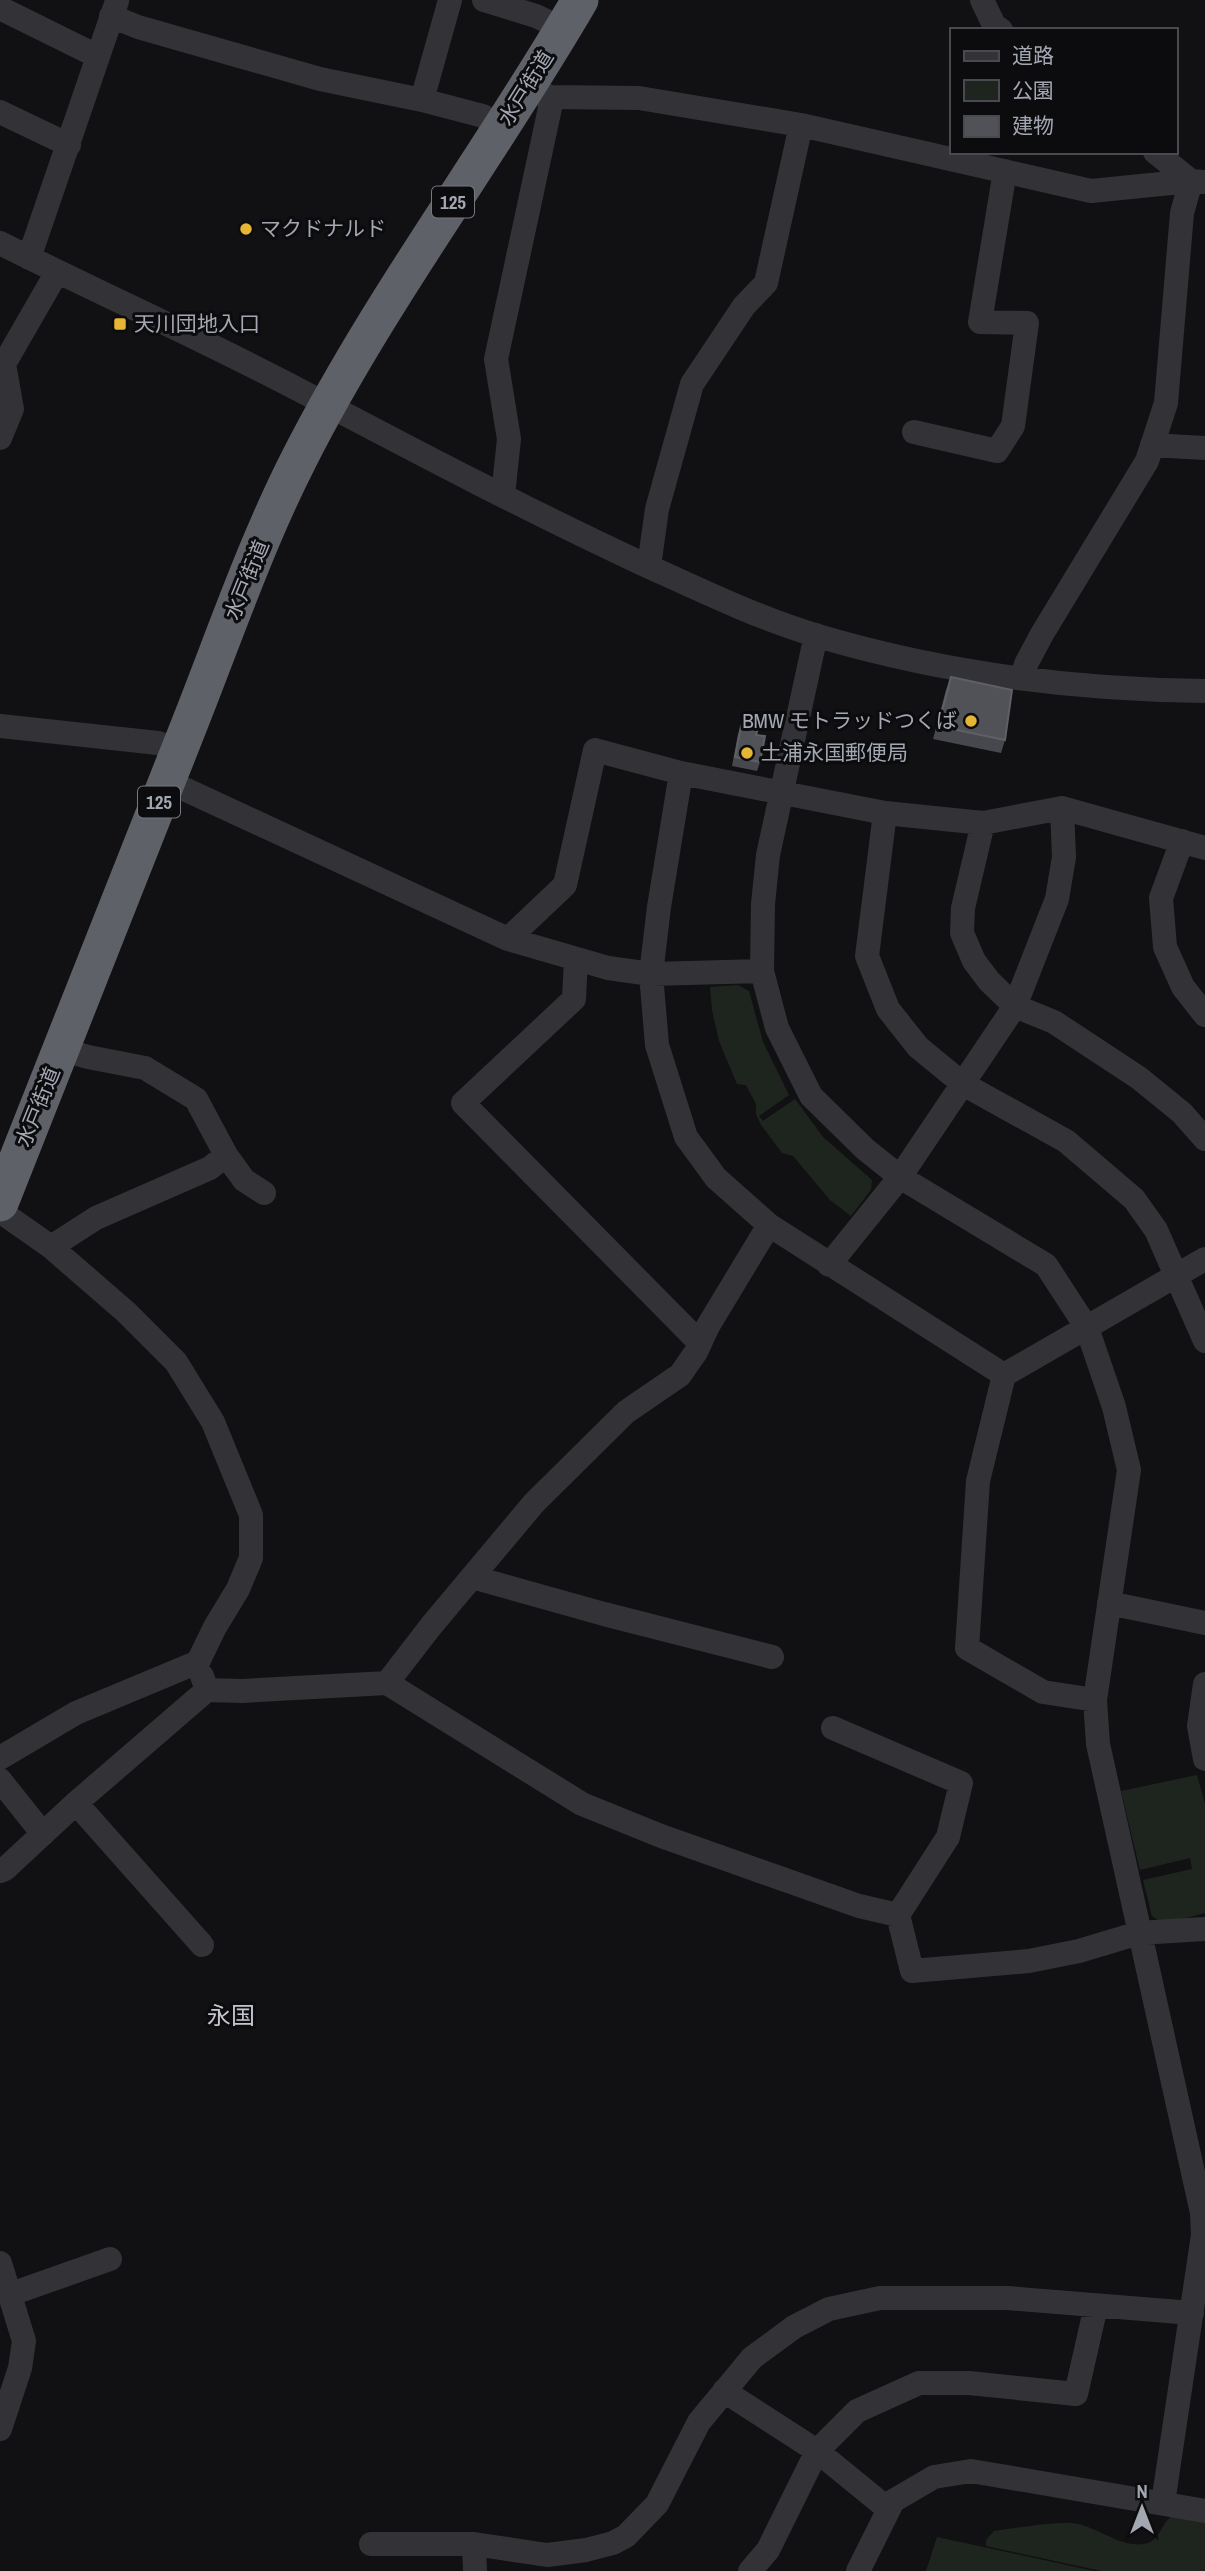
<svg xmlns="http://www.w3.org/2000/svg" width="1205" height="2571" font-family="'Archivo Narrow','Noto Sans JP',sans-serif">
  <style>
    .green { fill: #1e251f }
    .lines { fill: none; stroke-linecap: round; stroke-linejoin: round }
    .minor { stroke: #333337; stroke-width: 24 }
    .highway { stroke: #5f6168; stroke-width: 37 }
    .wall { fill: #47484e }
    .building { fill: #515258; stroke: #5e6066; stroke-width: 2 }
    .poi-dot { fill: #e6b536; stroke: #0c0c0e; stroke-width: 2.5 }
    .labels { text-anchor: middle; stroke-width: 6; stroke-linejoin: round; paint-order: stroke }
    .shield { fill: #0c0c0e; stroke: #767881; stroke-width: 2 }
    .shield-label { font-size: 19px; font-weight: bold; fill: #a3a7b2 }
    .street-label { font-size: 21px; fill: #a3a7b2; stroke: #0c0c0e }
    .poi-label { font-size: 21px; fill: #a3a7b2; stroke: #0c0c0e; text-anchor: start }
    .quarter-label { font-size: 24px; fill: #c4c6cf; stroke: #0c0c0e }
  </style>
  <rect width="100%" height="100%" fill="#111113"/>
  <path class="green" d="M738 985 749 991 763 1042 789 1095 759 1116 763 1121 795 1099 823 1137 872 1180 871 1190 851 1216 830 1200 793 1156 782 1153 761 1125 756 1114V1104L746 1085 737 1084 719 1041 712 1010 710 987Z
    M1197 1775 1205 1804V1913L1163 1924 1152 1916 1143 1880 1192 1869 1190 1858 1140 1870 1121 1791Z
    M1174 2515 1205 2521V2571H1101L986 2546V2540L994 2531C1018 2528 1046 2522 1071 2523 1095 2524 1118 2548 1144 2544 1162 2541 1160 2522 1174 2515Z
    M937 2537 1094 2571H926Z"/>
  <g class="lines">
    <path class="minor" d="M484 0 536 16 563 29
      M982 0 994 25 1001 30
      M0 8 97 56
      M111 16 138 27 320 79 422 100 483 116 501 129
      M529 84 549 97 639 98 801 125 1091 191 1191 181 1155 152
      M422 100 450 0
      M0 112 69 145
      M0 243C101 294 205 340 305 393 417 452 529 511 643 564 700 590 758 618 818 636 943 673 1075 690 1205 691
      M29 258 117 1
      M914 432 997 451 1013 426 1027 323 980 322 1005 171
      M0 438 12 409 4 364 57 272
      M1152 445 1205 448
      M503 495 509 439 496 359 550 108 549 97
      M649 566 657 509 692 384 744 306 766 283 801 125
      M816 635 768 855 763 904 762 971 777 1028 811 1096 865 1149 900 1177 1046 1265 1087 1328 1114 1407 1129 1470 1095 1700 1098 1744 1202 2213 1203 2235 1163 2503
      M1022 677 1026 664 1042 634 1147 461 1166 403 1182 213 1191 181 1204 182
      M0 726 158 743 179 751
      M681 773 659 907 651 974 657 1045 686 1137 716 1178 769 1225 1004 1375
      M167 781 508 939 608 968 651 974 762 971
      M885 813 867 956 888 1009 918 1047 963 1084 1066 1141 1134 1199 1156 1230 1205 1341
      M983 823 963 908 962 933 974 961 989 981 1015 1006 1054 1022 1139 1078 1182 1113 1205 1139
      M1182 841 1161 898 1165 947 1183 987 1205 1015
      M508 939 565 885 595 750 681 773 885 813 983 823 1062 808 1205 848
      M576 959 574 999 463 1103 700 1343
      M61 1049 88 1057 145 1068 196 1099 226 1155 244 1180 264 1193
      M0 1211 51 1247 126 1312 176 1362 213 1422 251 1515V1558L238 1589 215 1627 198 1662 76 1713 0 1758
      M51 1247 96 1218 210 1168 226 1155
      M829 1265 900 1177 1015 1006 1057 899 1064 857 1062 808
      M472 1577 604 1614 772 1657
      M1109 1603 1205 1623
      M387 1683 582 1804 661 1836 859 1906 898 1915 912 1971 1029 1961 1079 1951 1139 1933 1205 1929
      M1205 1684 1199 1726 1205 1759
      M207 1690 242 1691 387 1683 431 1626 534 1503 626 1412 680 1375 696 1352 708 1326 769 1225
      M1095 1700 1043 1692 967 1648 978 1481 1004 1375 1205 1259
      M833 1728 961 1783 948 1837 898 1915
      M0 1780 43 1834
      M76 1803 202 1945
      M0 1871 5 1869 76 1803 207 1690 202 1676
      M0 2263 24 2341 20 2368 0 2429
      M11 2294 110 2259
      M724 2391 817 2451 888 2509
      M371 2544H474L547 2555 586 2550 613 2543 626 2536 657 2504 699 2422 752 2358 794 2327 829 2309 880 2298H1007L1192 2313
      M474 2544 475 2571
      M750 2571 768 2550 817 2451 857 2411 919 2383H969L1076 2394 1096 2306
      M858 2571 893 2501 934 2477 971 2471 1205 2511"/>
    <path class="highway" d="M0 1203C62 1046 124 890 186 733 222 643 255 545 299 459 380 299 490 155 580 0"/>
  </g>
  <path class="wall" d="M951 677 1005 740 1001 753 933 739 946 690Z
    M741 726 756 735 760 762 757 771 732 766 738 734Z"/>
  <path class="building" d="M951 677 1012 690 1005 740 938 726Z
    M741 726 758 728 756 735 765 736 760 762 735 757Z"/>
  <g class="poi-dot">
    <circle cx="246" cy="229" r="7"/>
    <rect x="113" y="317" width="14" height="14" rx="3.5"/>
    <circle cx="971" cy="721" r="7"/>
    <circle cx="747" cy="753" r="7"/>
  </g>
  <g class="labels">
    <g class="shield">
      <rect x="432" y="186.5" width="42" height="31" rx="5"/>
      <rect x="138" y="786.5" width="42" height="31" rx="5"/>
    </g>
    <g class="shield-label">
      <text x="453" y="209">125</text>
      <text x="159" y="809">125</text>
    </g>
    <g class="street-label">
      <text transform="translate(526 88) rotate(-58)" y="7">水戸街道</text>
      <text transform="translate(247 580) rotate(-68)" y="7">水戸街道</text>
      <text transform="translate(38 1107) rotate(-68)" y="7">水戸街道</text>
    </g>
    <g class="poi-label">
      <text x="260" y="236">マクドナルド</text>
      <text x="134" y="331">天川団地入口</text>
      <text x="957" y="728" text-anchor="end">BMW モトラッドつくば</text>
      <text x="761" y="760">土浦永国郵便局</text>
    </g>
    <g class="quarter-label">
      <text x="231" y="2024">永国</text>
    </g>
  </g>
  <rect x="950" y="28" width="228" height="126" fill="#0c0c0e" stroke="#484a50" stroke-width="2"/>
  <rect x="964" y="51" width="35" height="10" fill="#333337" stroke="#484a50" stroke-width="2"/>
  <text x="1012" y="63" font-size="21" fill="#a3a7b2">道路</text>
  <rect x="964" y="80" width="35" height="21" fill="#1e251f" stroke="#484a50" stroke-width="2"/>
  <text x="1012" y="98" font-size="21" fill="#a3a7b2">公園</text>
  <rect x="964" y="116" width="35" height="21" fill="#515258" stroke="#484a50" stroke-width="2"/>
  <text x="1012" y="133" font-size="21" fill="#a3a7b2">建物</text>
  <g transform="translate(1142 2508)" stroke="#0c0c0e" stroke-width="5" paint-order="stroke">
  <path d="M0-5L12 26L0 18L-12 26Z" fill="#a3a7b2"/>
  <text y="-10" font-size="19" font-weight="bold" text-anchor="middle" fill="#a3a7b2">N</text>
  </g>
</svg>
